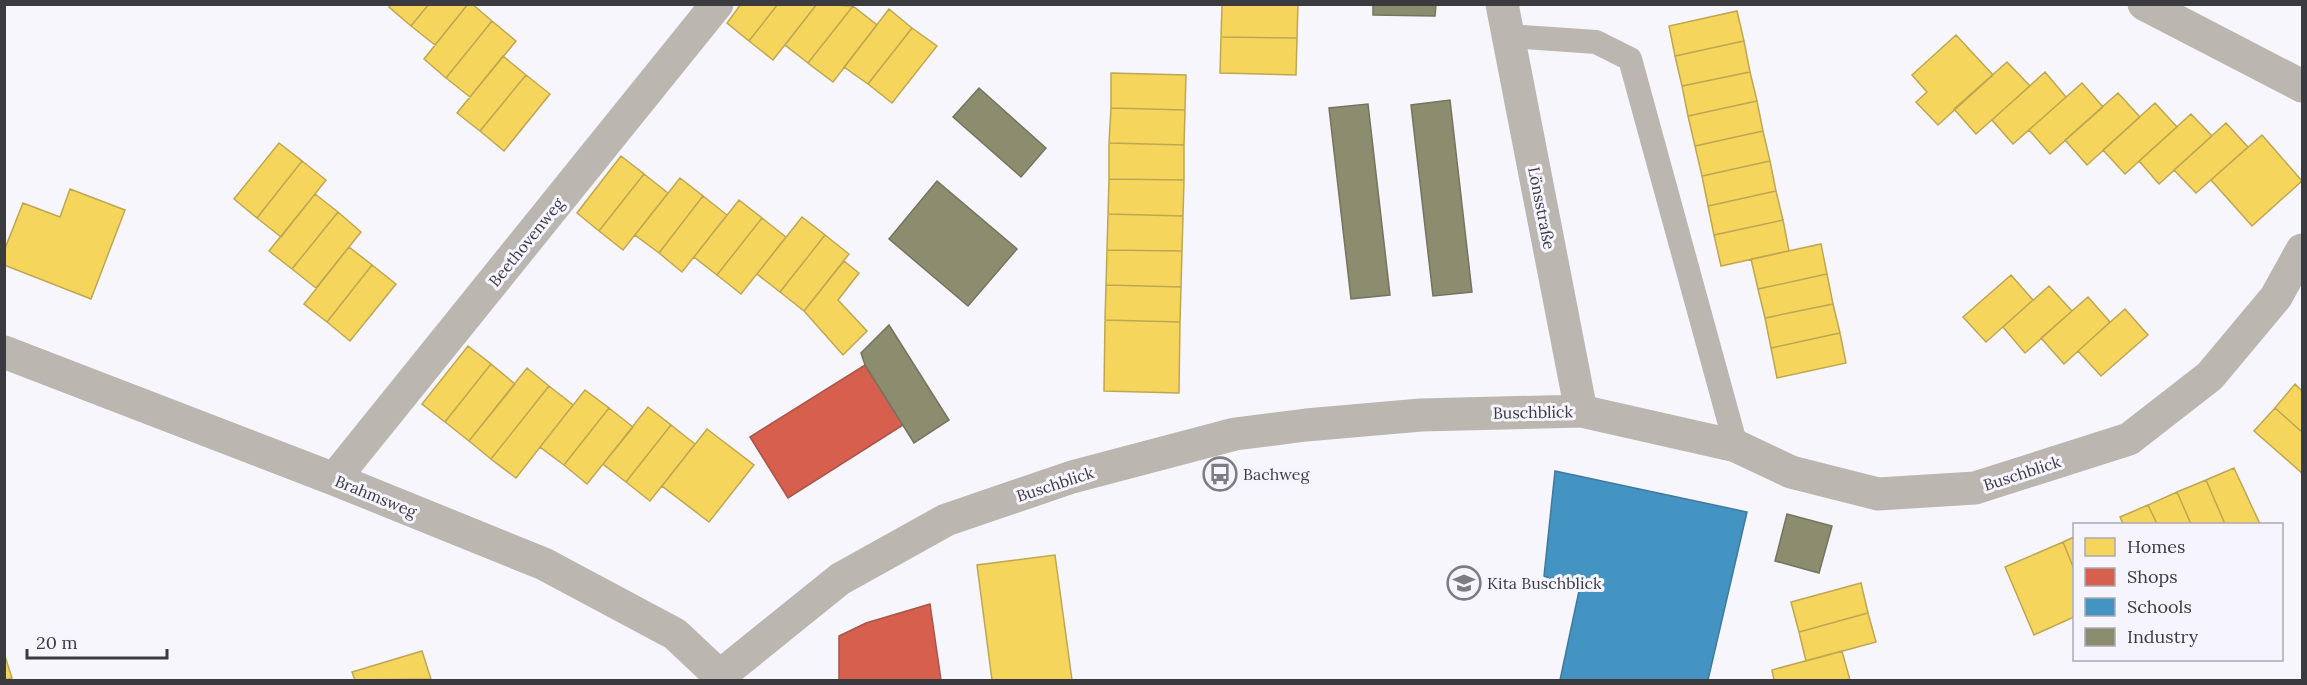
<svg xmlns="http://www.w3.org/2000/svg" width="2307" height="685" font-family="Lora,serif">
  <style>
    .homes { fill: #f6d55c; stroke: #bea753; stroke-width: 1.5 }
    .shops { fill: #d6604d; stroke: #a85549; stroke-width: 1.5 }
    .schools { fill: #4393c3; stroke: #41799b; stroke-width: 1.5 }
    .industry { fill: #8c8c6e; stroke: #747460; stroke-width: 1.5 }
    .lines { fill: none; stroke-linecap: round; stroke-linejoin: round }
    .service { stroke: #bbb6b0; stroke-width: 24 }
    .minor { stroke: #bbb6b0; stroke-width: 33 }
    .labels { text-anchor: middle; stroke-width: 6; stroke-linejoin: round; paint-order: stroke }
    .street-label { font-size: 16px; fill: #3b3b3f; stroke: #f6f4fe }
    .poi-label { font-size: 16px; fill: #3b3b3f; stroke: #f6f4fe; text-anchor: start }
  </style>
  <rect width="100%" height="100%" fill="#f7f6fc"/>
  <path class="homes" d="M391 4H429L411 26 389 7Z
    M429 4H468L435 45 411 26Z
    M468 4H472L492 21 446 78 424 59Z
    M741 4H778L749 41 727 23Z
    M778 4H817L773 60 749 41Z
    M817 4 853 6 808 63 785 45Z
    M1222 4H1298L1297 38 1221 37Z
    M853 6 877 25 833 82 808 63Z
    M889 9 912 28 868 84 844 67Z
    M1737 11 1744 41 1675 56 1669 26Z
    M492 21 516 41 470 97 446 78Z
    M912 28 937 46 892 103 868 84Z
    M1956 35 1993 75 1938 125 1916 102 1927 92 1912 75Z
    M1221 37 1297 38 1296 75 1220 73Z
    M1744 41 1750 72 1682 86 1675 56Z
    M503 56 526 75 480 131 457 113Z
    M2007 62 2030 86 1976 134 1954 109Z
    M1750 72 1757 101 1688 116 1682 86Z
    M2045 72 2066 97 2013 144 1992 120Z
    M1111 73 1186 75 1185 110 1111 108Z
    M526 75 550 94 504 151 480 131Z
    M2082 83 2103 107 2050 154 2029 130Z
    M2118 93 2140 117 2087 165 2065 140Z
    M1757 101 1763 131 1695 146 1688 116Z
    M2155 103 2177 127 2125 174 2103 150Z
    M1111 108 1185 110 1184 145 1109 143Z
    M2191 114 2212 136 2159 184 2139 161Z
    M2226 123 2248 147 2196 193 2174 170Z
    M1763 131 1770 161 1702 176 1695 146Z
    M2262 135 2302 181 2252 226 2211 180Z
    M279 143 302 161 257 218 234 199Z
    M1109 143 1184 145V180L1109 179Z
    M621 156 644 174 599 231 577 213Z
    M302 161 326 180 281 237 257 218Z
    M1770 161 1776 191 1708 206 1702 176Z
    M644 174 668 193 623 250 599 231Z
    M680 178 703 196 659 253 635 235Z
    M1109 179 1184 180 1183 216 1108 214Z
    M70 189 125 210 91 299 4 265V251L23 203 60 217Z
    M1776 191 1783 220 1714 235 1708 206Z
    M315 194 338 212 292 269 269 251Z
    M703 196 727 215 682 272 659 253Z
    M739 200 762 218 717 275 694 257Z
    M338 212 361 232 316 288 292 269Z
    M1108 214 1183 216 1182 251 1107 250Z
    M802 217 825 235 780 292 757 274Z
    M762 218 786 237 741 294 717 275Z
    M1783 220 1789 251 1721 266 1714 235Z
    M825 235 849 254 804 311 780 292Z
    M1821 244 1827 274 1758 289 1751 259Z
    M349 247 372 265 327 322 304 304Z
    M1107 250 1182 251 1181 287 1106 285Z
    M844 261 859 273 838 300 867 331 843 355 804 311Z
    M372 265 396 284 350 341 327 322Z
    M1827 274 1833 304 1765 318 1758 289Z
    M2011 275 2033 300 1986 342 1963 317Z
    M1106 285 1181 287 1180 322 1105 320Z
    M2049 286 2072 311 2025 353 2003 327Z
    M2088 297 2110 322 2064 364 2041 338Z
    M1833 304 1840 333 1771 348 1765 318Z
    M2125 309 2148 335 2101 376 2078 351Z
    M1105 320 1180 322 1179 393 1104 391Z
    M1840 333 1846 363 1777 378 1771 348Z
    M468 346 491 364 445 422 422 404Z
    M491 364 515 384 469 441 445 422Z
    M527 368 549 386 491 459 469 441Z
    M2295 384 2302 391V432L2275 408Z
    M549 386 573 405 516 478 491 459Z
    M585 390 609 408 564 465 540 447Z
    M648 407 671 425 626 482 603 464Z
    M609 408 633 427 587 484 564 465Z
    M2275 408 2302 432V473L2254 431Z
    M671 425 695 444 650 501 626 482Z
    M707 429 754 465 709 522 662 486Z
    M2234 468 2260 524H2225L2206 480Z
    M2206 480 2225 524H2191L2177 492Z
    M2177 492 2191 524H2157L2148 505Z
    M2148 505 2157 524H2123L2120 517Z
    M2074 537V569L2063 542Z
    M2063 542 2074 569V617L2034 635 2005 567Z
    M1055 555 1072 680H992L977 565Z
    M1861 583 1868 613 1799 632 1791 602Z
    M1868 613 1876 642 1806 661 1799 632Z
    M422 651 431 679 355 680 352 672Z
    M1842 651 1850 680H1774L1772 670Z
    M4 653 12 678 4 680Z"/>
  <path class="shops" d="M865 365 903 425 788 498 750 437Z
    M930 604 941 680H839V636L866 623Z"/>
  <path class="schools" d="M1555 471 1747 512 1708 680H1560L1579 591 1544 576Z"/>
  <path class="industry" d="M1373 4H1436L1435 16 1373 15Z
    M979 88 1046 148 1021 177 953 117Z
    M1450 100 1472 292 1433 296 1411 105Z
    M1368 104 1390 295 1351 299 1329 108Z
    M937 181 1017 249 968 306 889 239Z
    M889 325 949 420 914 443 865 365 861 353Z
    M1787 514 1832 526 1819 573 1775 561Z"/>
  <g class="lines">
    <path class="service" d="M1509 36 1596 42 1630 59 1736 446"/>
    <path class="minor" d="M1502 4 1581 411
      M2144 4 2302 86
      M4 352 334 479 544 564 675 634 724 680
      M334 479 717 4
      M721 675 840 579 946 520 1072 477 1235 434 1306 425 1421 415 1581 411 1736 446 1791 472 1878 494 1975 488 2129 439 2210 376 2276 297 2302 250"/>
  </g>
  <defs>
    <g id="bus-ring" transform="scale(1.725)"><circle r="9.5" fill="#f6f4fe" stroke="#7d7c81" stroke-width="1.5"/><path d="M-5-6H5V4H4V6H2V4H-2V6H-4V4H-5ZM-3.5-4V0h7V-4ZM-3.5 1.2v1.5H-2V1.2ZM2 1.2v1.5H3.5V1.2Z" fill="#7d7c81"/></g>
    <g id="school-ring" transform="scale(1.725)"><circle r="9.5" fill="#f6f4fe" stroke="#7d7c81" stroke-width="1.5"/><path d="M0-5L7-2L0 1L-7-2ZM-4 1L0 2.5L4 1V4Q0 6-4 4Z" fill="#7d7c81"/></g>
  </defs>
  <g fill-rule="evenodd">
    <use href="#bus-ring" x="1220" y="474"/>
    <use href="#school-ring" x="1464" y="583"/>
  </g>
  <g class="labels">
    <g class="street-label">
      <text transform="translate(1542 208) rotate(79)" y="6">Lönsstraße</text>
      <text transform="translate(526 242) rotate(-51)" y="6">Beethovenweg</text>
      <text transform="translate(1533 412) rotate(-1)" y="6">Buschblick</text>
      <text transform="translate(2022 473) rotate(-18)" y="6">Buschblick</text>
      <text transform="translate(1055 484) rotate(-18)" y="6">Buschblick</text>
      <text transform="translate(376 496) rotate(22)" y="6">Brahmsweg</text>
    </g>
    <g class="poi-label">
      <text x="1243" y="480">Bachweg</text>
      <text x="1487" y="589">Kita Buschblick</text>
    </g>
  </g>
  <rect width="2307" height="685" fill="none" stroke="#3b3b3f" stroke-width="12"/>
  <rect x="2073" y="523" width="210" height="138" fill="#f6f4fe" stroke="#abaab2" stroke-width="1.5"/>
  <rect x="2085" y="538" width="30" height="18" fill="#f6d55c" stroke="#abaab2" stroke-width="1.5"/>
  <text x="2127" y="553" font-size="18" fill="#3b3b3f">Homes</text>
  <rect x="2085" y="568" width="30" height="18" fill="#d6604d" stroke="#abaab2" stroke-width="1.5"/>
  <text x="2127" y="583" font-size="18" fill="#3b3b3f">Shops</text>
  <rect x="2085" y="598" width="30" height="18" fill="#4393c3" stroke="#abaab2" stroke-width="1.5"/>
  <text x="2127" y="613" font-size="18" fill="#3b3b3f">Schools</text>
  <rect x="2085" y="628" width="30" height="18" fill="#8c8c6e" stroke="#abaab2" stroke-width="1.5"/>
  <text x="2127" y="643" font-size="18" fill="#3b3b3f">Industry</text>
  <path d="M27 649v9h140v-9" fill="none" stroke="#3b3b3f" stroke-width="3"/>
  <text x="36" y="649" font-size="18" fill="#3b3b3f" stroke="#f6f4fe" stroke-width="4.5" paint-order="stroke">20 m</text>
</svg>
